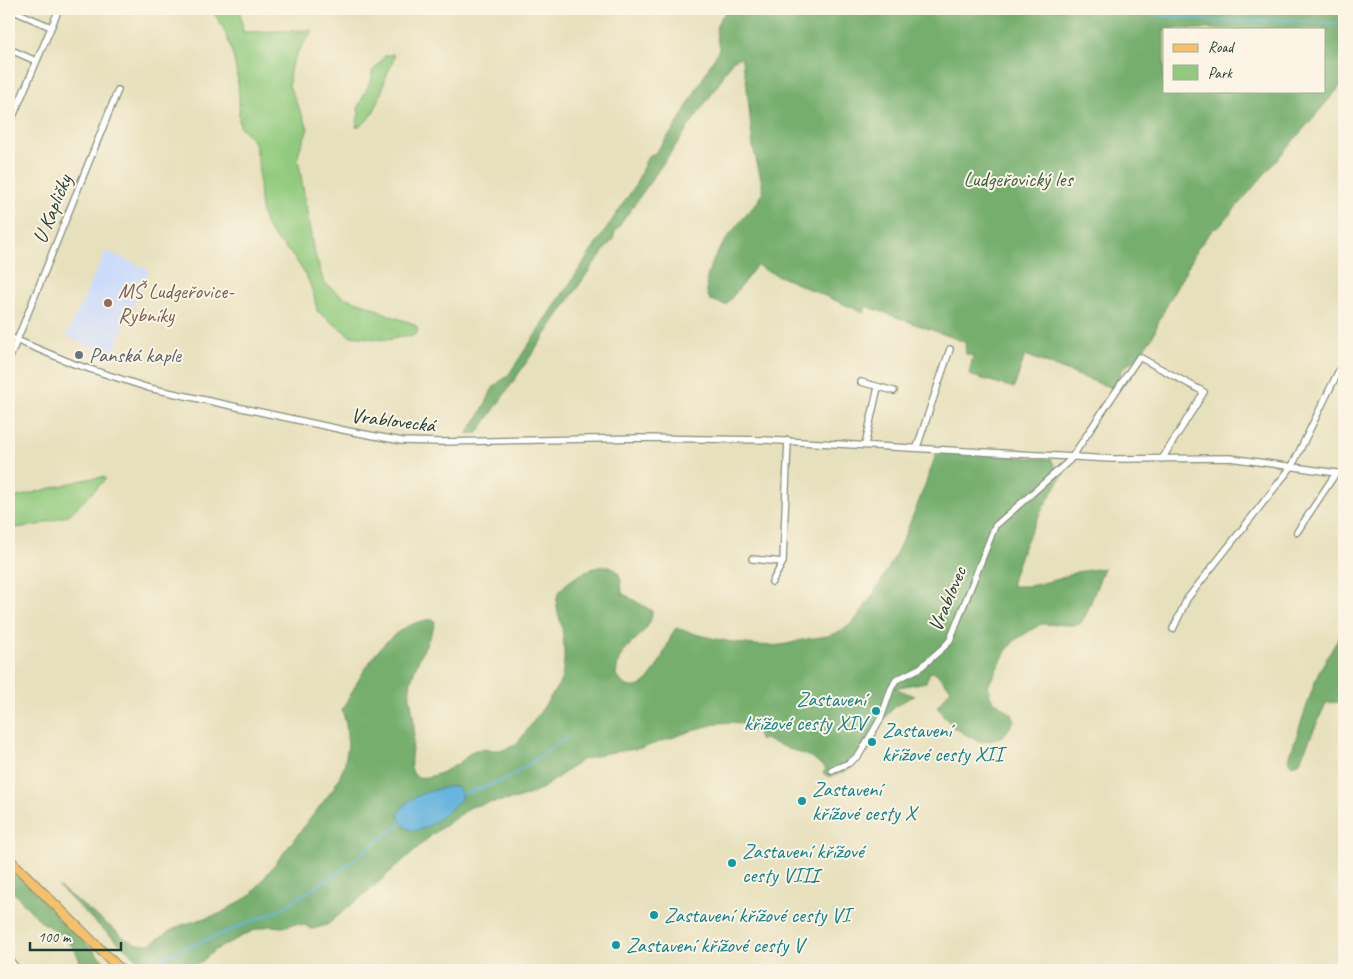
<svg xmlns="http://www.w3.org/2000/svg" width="1353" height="979" font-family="Caveat,sans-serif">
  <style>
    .built { fill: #ccdbfa }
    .green { fill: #91ca7e; stroke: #588459 }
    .forest { fill: #74ae6d; stroke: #4a7650; fill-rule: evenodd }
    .water { fill: #64b3de; stroke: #427889 }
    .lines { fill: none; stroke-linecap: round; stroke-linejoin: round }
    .stream { stroke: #64b3de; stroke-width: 2 }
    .minor-casing { stroke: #838e78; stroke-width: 8 }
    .primary-casing { stroke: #838e78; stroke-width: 11 }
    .minor { stroke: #fff; stroke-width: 5.5 }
    .primary { stroke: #f6c06b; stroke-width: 9 }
    .education-dot { fill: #8d6e63; stroke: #fcf5e5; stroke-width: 2 }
    .worship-dot { fill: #6b7280; stroke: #fcf5e5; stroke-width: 2 }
    .culture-dot { fill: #0f9aa8; stroke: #fcf5e5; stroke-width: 2 }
    .labels { text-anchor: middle; stroke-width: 4; stroke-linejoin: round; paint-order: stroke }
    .park-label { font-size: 21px; fill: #3c6046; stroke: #fcf5e5 }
    .street-label { font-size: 21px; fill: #1f3d34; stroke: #fcf5e5 }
    .education-label { font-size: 21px; fill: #785e54; stroke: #fcf5e5; text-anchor: start }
    .worship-label { font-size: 21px; fill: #5b616d; stroke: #fcf5e5; text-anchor: start }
    .culture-label { font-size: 21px; fill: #0d838f; stroke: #fcf5e5; text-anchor: start }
  </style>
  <rect width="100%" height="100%" fill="#fcf5e5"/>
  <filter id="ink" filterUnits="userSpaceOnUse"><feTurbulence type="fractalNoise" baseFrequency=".02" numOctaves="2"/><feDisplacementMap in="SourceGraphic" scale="10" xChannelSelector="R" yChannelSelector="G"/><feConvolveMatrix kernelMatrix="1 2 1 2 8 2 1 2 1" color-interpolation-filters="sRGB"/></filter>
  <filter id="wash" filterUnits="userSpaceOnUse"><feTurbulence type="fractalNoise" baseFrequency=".0096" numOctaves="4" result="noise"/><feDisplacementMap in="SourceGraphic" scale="20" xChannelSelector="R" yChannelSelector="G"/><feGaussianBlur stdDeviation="1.12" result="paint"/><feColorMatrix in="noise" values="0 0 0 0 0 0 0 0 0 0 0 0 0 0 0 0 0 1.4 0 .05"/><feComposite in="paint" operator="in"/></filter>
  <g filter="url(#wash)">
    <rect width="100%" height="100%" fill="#e7e0bc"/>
    <path class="built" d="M106 251 149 270 112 355 66 336Z"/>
    <path class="green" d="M210 9H240L243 32 313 30 297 53 290 69 289 86 308 128C305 139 299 146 298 158L313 248 324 283 343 297 370 306 391 316 414 324 418 329 417 333 410 337 406 336 387 340 350 336 317 311C314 289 305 270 290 253 280 243 269 234 264 220 255 197 264 155 251 138 248 134 243 130 240 127 238 116 240 106 239 96 238 69 229 28 210 9Z
      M393 54 394 58C392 65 388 71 386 77 381 93 375 122 356 127L359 114 358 107 372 78V72L385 56Z
      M104 477 106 479 69 515 38 525 9 529V499L87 479Z"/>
    <path class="forest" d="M728 9H1344V82L1219 227 1213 229 1198 248 1160 318 1153 336 1138 357 1123 368 1114 389 1025 355 1014 388 969 375 973 356 966 354 965 342 866 306 864 313 765 270 757 265 726 305 710 300C693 269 740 223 759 200L763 191 762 183 753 147 746 78 741 57 732 61 718 85 615 232 613 239 593 265 478 433 467 434C473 425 479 416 484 407 492 392 490 386 507 377L635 186 648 156 655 153 676 126 719 49C716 27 712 28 728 9ZM1164 29H1324V91H1164Z
      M937 452 1051 459 1058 472 1071 461C1047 501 1022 540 1011 586H1030L1059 579 1076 572 1104 568 1086 615 1080 624 1073 625 1041 624 1015 640 1006 651 988 686 990 695 994 701 1012 714 1014 720C1005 738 998 740 979 742L953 727 937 707 951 689 936 673 930 672 926 682 894 688 915 696C875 709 877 749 847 770 842 773 834 775 829 777L823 773 826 769 813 758 764 739 759 741V737L755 732 740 723 731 722 719 723 697 729 642 748 607 753 582 760 539 791 517 799 486 803 471 807 433 834 372 888 327 925 312 929 304 925 293 924 283 927 269 926 254 930 215 950 200 963 177 970H148L135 957 96 923 58 886 126 939 137 944H151L166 933 182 925 219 914 251 895 334 788 344 767 348 746 346 724 342 710C360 678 378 637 415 623 422 621 427 619 434 620L435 624C427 647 407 674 410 698 412 707 414 718 414 728 415 740 407 762 413 773 420 786 455 767 463 760 466 758 468 754 471 752 485 744 499 758 518 742 523 737 559 686 561 680 566 663 564 645 562 628 560 619 554 603 558 594 564 581 602 558 615 569 622 575 621 585 622 593L652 611C653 629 632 640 623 653 618 660 617 667 616 675 619 678 621 682 624 684 648 701 666 647 673 632L676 628C705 638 752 648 781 645 790 644 799 640 807 639 821 637 836 636 847 627 857 620 864 608 871 598 900 553 919 503 937 452Z
      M1344 629V706L1338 702 1326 703 1299 763 1292 765 1288 761 1318 673Z
      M9 866 113 970H84L75 950 63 936 40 921 15 894 9 885Z"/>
    <path class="water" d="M453 786 458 787 462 798C452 807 421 839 407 828 403 825 400 820 398 816 406 794 434 790 453 786Z"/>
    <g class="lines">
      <path class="stream" d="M1097 9 1213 21 1289 20 1344 24
        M1181 18 1188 9
        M459 793 470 792 507 779 567 738
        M146 970 162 958 280 910 342 869 388 833 404 822"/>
    </g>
  </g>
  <g filter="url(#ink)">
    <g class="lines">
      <g class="minor-casing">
        <path id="minor" d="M9 9 51 27
          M9 49 36 61
          M9 126 59 9
          M9 337 74 364 149 388 348 431 402 441 440 442 641 438 764 440 1112 459 1230 458 1344 474
          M9 360 118 90
          M861 382 894 391
          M865 445 878 387
          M917 447 950 349
          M1297 532 1336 473
          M752 559 783 562
          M772 582 783 562 788 440
          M1173 629 1187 599 1292 466 1344 360
          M832 770 849 763 859 755 881 718 891 689 896 680 920 668 944 647 950 640 995 526 1070 460 1139 357 1204 392 1162 459
          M9 959 18 970"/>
      </g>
      <g class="primary-casing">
        <path id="primary" d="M9 859 121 970"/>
      </g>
      <use href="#minor" class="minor"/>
      <use href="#primary" class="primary"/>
    </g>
  </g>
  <circle class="education-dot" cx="108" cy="303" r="5"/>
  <circle class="worship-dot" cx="79" cy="355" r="5"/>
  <g class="culture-dot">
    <circle cx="876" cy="711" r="5"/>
    <circle cx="872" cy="742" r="5"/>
    <circle cx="802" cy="801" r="5"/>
    <circle cx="732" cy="863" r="5"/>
    <circle cx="654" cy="915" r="5"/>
    <circle cx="616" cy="945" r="5"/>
  </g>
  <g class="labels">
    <g class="park-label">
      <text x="1018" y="186">Ludgeřovický les</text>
    </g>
    <g class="street-label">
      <text transform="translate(52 209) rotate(-68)" y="7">U Kapličky</text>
      <text transform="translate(393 420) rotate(7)" y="7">Vrablovecká</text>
      <text transform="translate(947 599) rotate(-67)" y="7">Vrablovec</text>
    </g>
    <g class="education-label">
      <text x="118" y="298">MŠ Ludgeřovice-<tspan x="118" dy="24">Rybníky</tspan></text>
    </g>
    <g class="worship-label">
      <text x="89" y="362">Panská kaple</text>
    </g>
    <g class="culture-label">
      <text x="866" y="706" text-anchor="end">Zastavení<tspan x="866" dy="24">křížové cesty XIV</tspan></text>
      <text x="882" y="737">Zastavení<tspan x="882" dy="24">křížové cesty XII</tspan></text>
      <text x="812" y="796">Zastavení<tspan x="812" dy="24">křížové cesty X</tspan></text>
      <text x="742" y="858">Zastavení křížové<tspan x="742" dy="24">cesty VIII</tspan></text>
      <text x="664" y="922">Zastavení křížové cesty VI</text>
      <text x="626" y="952">Zastavení křížové cesty V</text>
    </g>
  </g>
  <rect width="1353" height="979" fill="none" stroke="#fcf5e5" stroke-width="30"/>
  <rect x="1163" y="28" width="162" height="65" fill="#fcf5e5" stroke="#a4ab9e"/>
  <rect x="1173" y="44" width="25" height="8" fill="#f6c06b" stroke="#a4ab9e"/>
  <text x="1208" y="52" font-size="15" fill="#1f3d34">Road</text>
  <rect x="1173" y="65" width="25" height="15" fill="#91ca7e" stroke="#a4ab9e"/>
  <text x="1208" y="78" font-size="15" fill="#1f3d34">Park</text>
  <path d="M30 942v8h91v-8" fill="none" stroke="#1f3d34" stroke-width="2.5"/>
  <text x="38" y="942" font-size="15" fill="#1f3d34" stroke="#fcf5e5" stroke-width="4" paint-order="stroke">100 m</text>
</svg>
